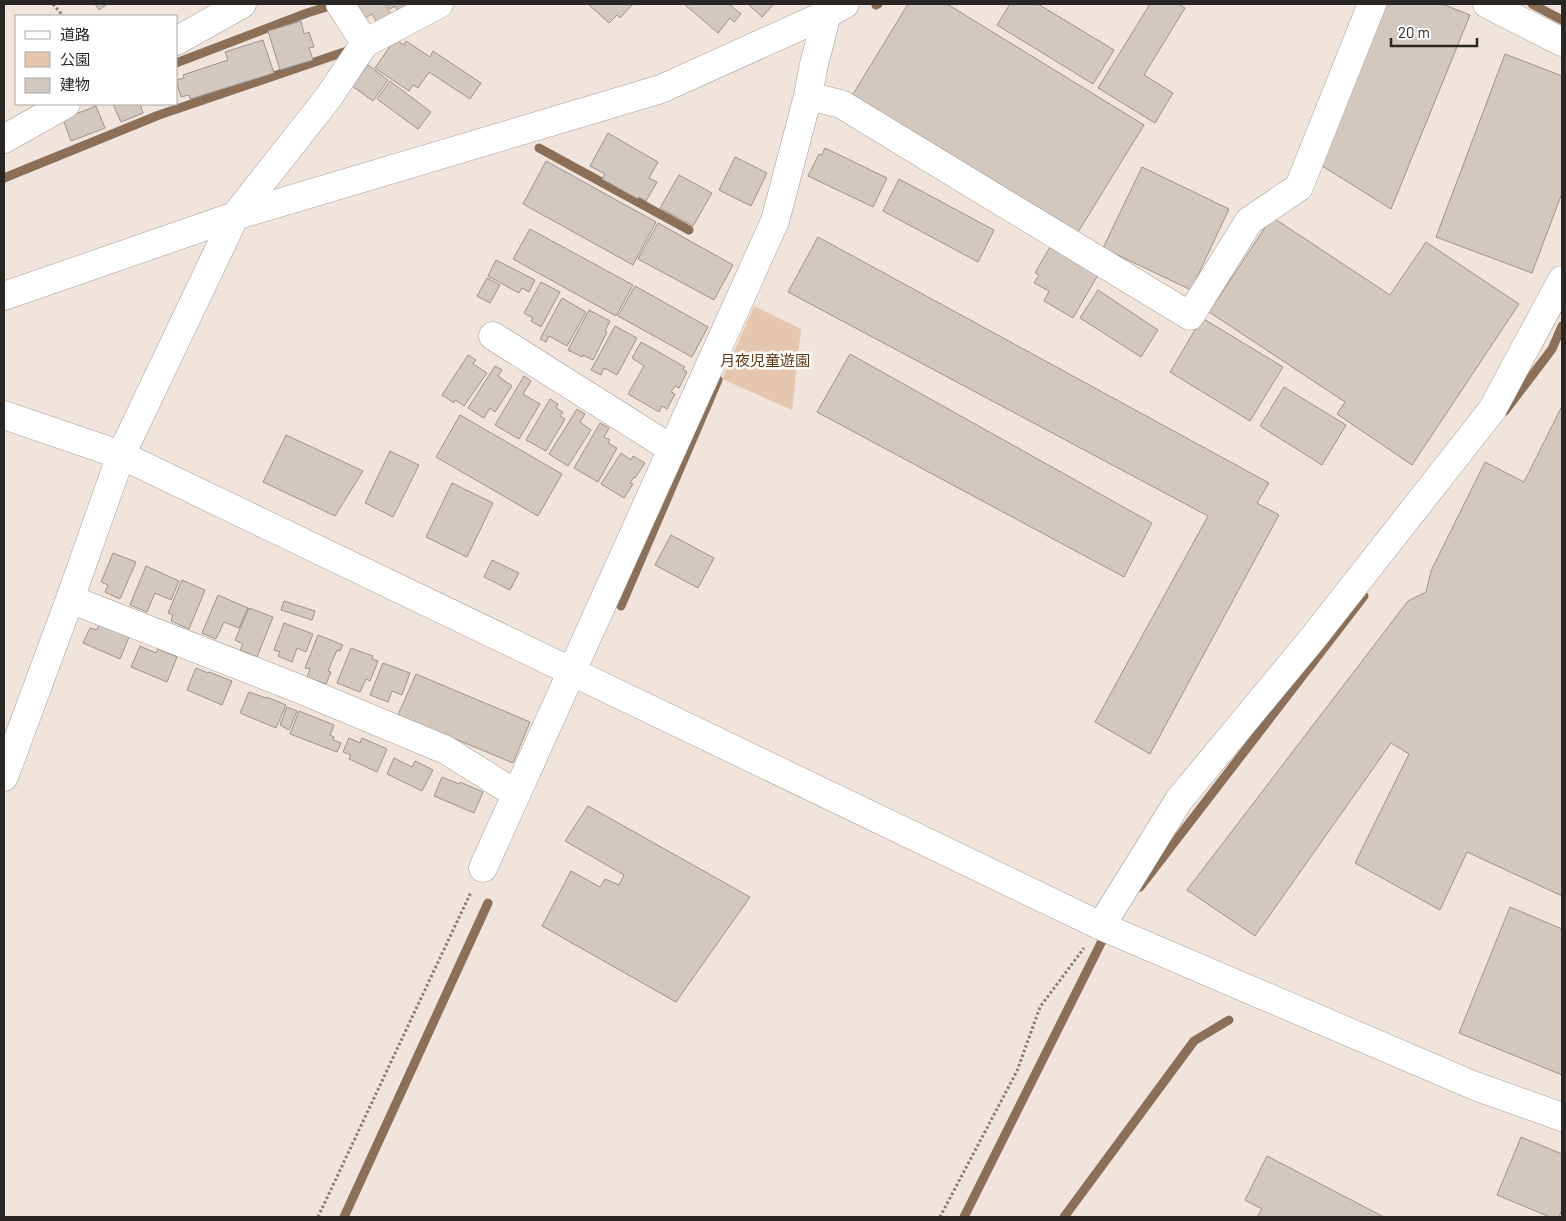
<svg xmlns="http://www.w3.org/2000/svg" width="1566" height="1221" font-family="Barlow,'Noto Sans JP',sans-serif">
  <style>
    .green { fill: #e5c6af }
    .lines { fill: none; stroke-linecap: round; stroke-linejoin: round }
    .stream { stroke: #8b6f59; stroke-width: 9 }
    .building { fill: #d3c8bf; stroke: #9e938b }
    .minor-casing { stroke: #a69b93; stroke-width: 29 }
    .path { stroke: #857d78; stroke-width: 3; stroke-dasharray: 2.5 2.5; stroke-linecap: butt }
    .minor { stroke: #fff; stroke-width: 28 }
    .labels { text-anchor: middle; stroke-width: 5; stroke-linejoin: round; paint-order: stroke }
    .park-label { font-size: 15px; fill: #5d3612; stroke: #fff }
  </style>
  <rect width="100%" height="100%" fill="#f0e4dc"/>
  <path class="green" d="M754 306 801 329 792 410 722 379Z"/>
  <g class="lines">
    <path class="stream" d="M1532 4 1562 20
      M876 5 878 4
      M176 63 307 13 330 6
      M539 148 689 230
      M4 178 159 115 347 51
      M1505 411 1552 349 1562 326
      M621 606 718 380
      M1140 887 1364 596
      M344 1217 488 903
      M964 1217 1107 931
      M1064 1217 1194 1041 1229 1020"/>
  </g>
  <path class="building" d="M95 4H107L99 10Z
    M359 4H385L392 16 378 24 372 14 362 20 354 7Z
    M387 4H416L401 17 395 6 390 9Z
    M588 4H633L620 18 617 15 609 23Z
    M684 4H729L741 14 734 22 730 18 718 33Z
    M748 4H771L773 5 762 17Z
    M908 4H947L1144 125 1075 237 850 99Z
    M1010 4H1038L1114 50 1093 84 997 25Z
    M1150 4H1178L1185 8 1144 75 1173 93 1155 123 1098 88Z
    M1384 4H1442L1470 15 1391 209 1319 164Z
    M301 21 304 34 309 32 314 47 309 48 313 60 280 70 268 31Z
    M395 39 404 45 406 41 430 57 433 51 481 83 470 99 429 72 418 88 413 85 409 91 375 68Z
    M263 40 274 73 190 99 189 95 181 97 176 80 184 78 183 75 228 60 225 52Z
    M1505 54 1562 76V193L1532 273 1436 237Z
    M368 65 388 80 373 101 352 86Z
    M390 81 431 112 418 129 377 99Z
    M113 104H140L143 113 121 122Z
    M96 106 105 128 71 141 63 119Z
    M608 133 658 162 649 178 657 182 646 201 639 197 638 199 602 179 605 174 590 166Z
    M825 148 887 178 873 207 808 176 819 154 822 155Z
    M735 157 767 173 751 206 719 190Z
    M546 161 656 222 633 265 523 204Z
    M1142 167 1229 209 1191 290 1103 248Z
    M679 175 712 193 693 226 660 208Z
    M899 179 994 230 978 262 883 211Z
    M1272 217 1390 295 1426 242 1519 304 1412 465 1337 414 1345 402 1209 312Z
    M658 223 733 265 714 300 638 259Z
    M530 229 633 285 616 316 513 259Z
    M818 237 1269 483 1257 503 1279 515 1150 754 1095 722 1208 516 788 292Z
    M1050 247 1098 275 1073 318 1044 301 1049 291 1034 283 1039 275 1035 273Z
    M496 260 535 280 529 292 522 288 519 293 488 276Z
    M487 278 500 285 490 303 477 296Z
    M541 282 560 292 541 327 531 321 533 318 524 313Z
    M635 286 708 327 692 357 618 316Z
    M1098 290 1158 330 1141 357 1080 318Z
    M562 298 586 312 567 346 549 336 546 342 540 339Z
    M589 310 610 321 605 331 607 332 593 360 583 355 582 357 568 350Z
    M1202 318 1283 367 1250 421 1170 372Z
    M615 326 637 338 617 375 604 368 601 375 591 370Z
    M641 342 685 367 683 369 687 372 679 388 675 386 671 392 675 394 667 409 662 406 659 412 628 394 644 366 632 358Z
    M850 354 1152 523 1124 577 817 412Z
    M468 355 476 360 473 364 487 373 464 406 455 400 454 403 442 395Z
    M495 366 502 370 498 376 512 386 495 412 490 408 484 418 468 408Z
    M524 376 531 381 523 394 540 404 519 439 495 425Z
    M1284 387 1346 425 1322 465 1260 426Z
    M550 399 558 404 556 408 563 412 560 416 565 419 546 451 526 440Z
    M1562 406V896L1467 852 1440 910 1355 863 1409 754 1391 743 1255 936 1187 890 1408 601 1426 592 1431 571 1485 462 1524 482Z
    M577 409 585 414 580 422 591 430 568 466 549 454Z
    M460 415 562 474 538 516 436 457Z
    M600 423 609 428 604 437 610 440 608 443 617 448 598 482 574 468Z
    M286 435 363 471 335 516 263 482Z
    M390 451 419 465 393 517 365 503Z
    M621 453 631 460 633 456 645 463 635 478 634 477 630 483 633 484 624 498 601 484Z
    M452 483 493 503 467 557 426 537Z
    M671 535 714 558 698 588 655 565Z
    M113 553 136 562 120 599 105 592 108 585 101 582Z
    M492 560 519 573 510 590 484 577Z
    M146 566 179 581 171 600 155 593 147 612 130 605Z
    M182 580 205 590 189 629 171 621 173 615 168 613Z
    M218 595 248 608 239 628 224 622 216 639 202 633Z
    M284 601 315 611 312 620 281 610Z
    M249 608 273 617 257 657 240 650 243 644 235 640Z
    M284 623 313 634 306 652 297 648 292 662 278 656 280 652 274 650Z
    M99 624 129 637 120 659 83 643 90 628 97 630Z
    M318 635 343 645 340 651 337 650 328 671 331 672 326 684 307 677 310 669 305 668Z
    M140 646 156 653 158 649 177 657 167 682 131 667Z
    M351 648 373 656 372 659 378 661 370 681 366 679 360 692 337 683Z
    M383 663 410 673 402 695 392 691 388 702 370 695Z
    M196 668 208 673 209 672 232 681 222 705 187 690Z
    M416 674 530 722 513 763 398 715Z
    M249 692 266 698 267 697 286 705 276 728 240 713Z
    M287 707 297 711 289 730 280 725Z
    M299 711 334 725 330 735 334 737 333 740 341 743 337 752 290 734Z
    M349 738 360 743 362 738 387 749 377 772 349 759 351 755 343 752Z
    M394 758 412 767 415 761 433 770 422 791 387 774Z
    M442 777 459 784 460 782 483 792 474 813 434 796Z
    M588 806 750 897 676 1002 542 926 571 871 600 887 605 879 619 885 624 875 565 841Z
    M1510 907 1562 929V1075L1459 1033Z
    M1521 1137 1562 1154V1209L1559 1217H1550L1497 1195Z
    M1267 1156 1384 1217H1257L1262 1209 1245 1200Z"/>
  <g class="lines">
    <g class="minor-casing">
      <path id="minor" d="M340 4 365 43
        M1487 4 1562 42
        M176 41 242 4
        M808 96 841 104 1190 316 1249 221 1299 187 1372 4
        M4 139 66 104
        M4 296 235 216 661 89 827 14 845 4
        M493 336 672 449
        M4 415 121 455 1101 926 1475 1086 1562 1117
        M70 599 297 688 446 750 516 794
        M4 777 70 599 121 455 235 216 328 98 365 43 439 4
        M483 868 775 221 808 96 814 64 827 14
        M1101 926 1179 800 1313 638 1492 410 1562 280"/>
    </g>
    <path class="path" d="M53 4 63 16
      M318 1217 471 892
      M940 1217 1017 1071 1040 1007 1084 948"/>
    <use href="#minor" class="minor"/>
  </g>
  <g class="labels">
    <g class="park-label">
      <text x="765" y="366">月夜児童遊園</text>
    </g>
  </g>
  <rect width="1566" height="1221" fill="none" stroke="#2a2623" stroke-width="10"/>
  <rect x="15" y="15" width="162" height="90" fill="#ffffff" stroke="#aaa8a7"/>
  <rect x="25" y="31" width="25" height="8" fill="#ffffff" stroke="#aaa8a7"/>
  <text x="60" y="40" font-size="15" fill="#2a2623">道路</text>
  <rect x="25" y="52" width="25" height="15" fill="#e5c6af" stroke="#aaa8a7"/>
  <text x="60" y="65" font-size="15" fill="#2a2623">公園</text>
  <rect x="25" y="78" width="25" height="15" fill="#d3c8bf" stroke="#aaa8a7"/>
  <text x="60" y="90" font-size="15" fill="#2a2623">建物</text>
  <path d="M1391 38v8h86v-8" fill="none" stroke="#2a2623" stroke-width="2.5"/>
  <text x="1398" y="38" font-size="15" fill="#2a2623" stroke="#ffffff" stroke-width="4" paint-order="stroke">20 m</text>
</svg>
